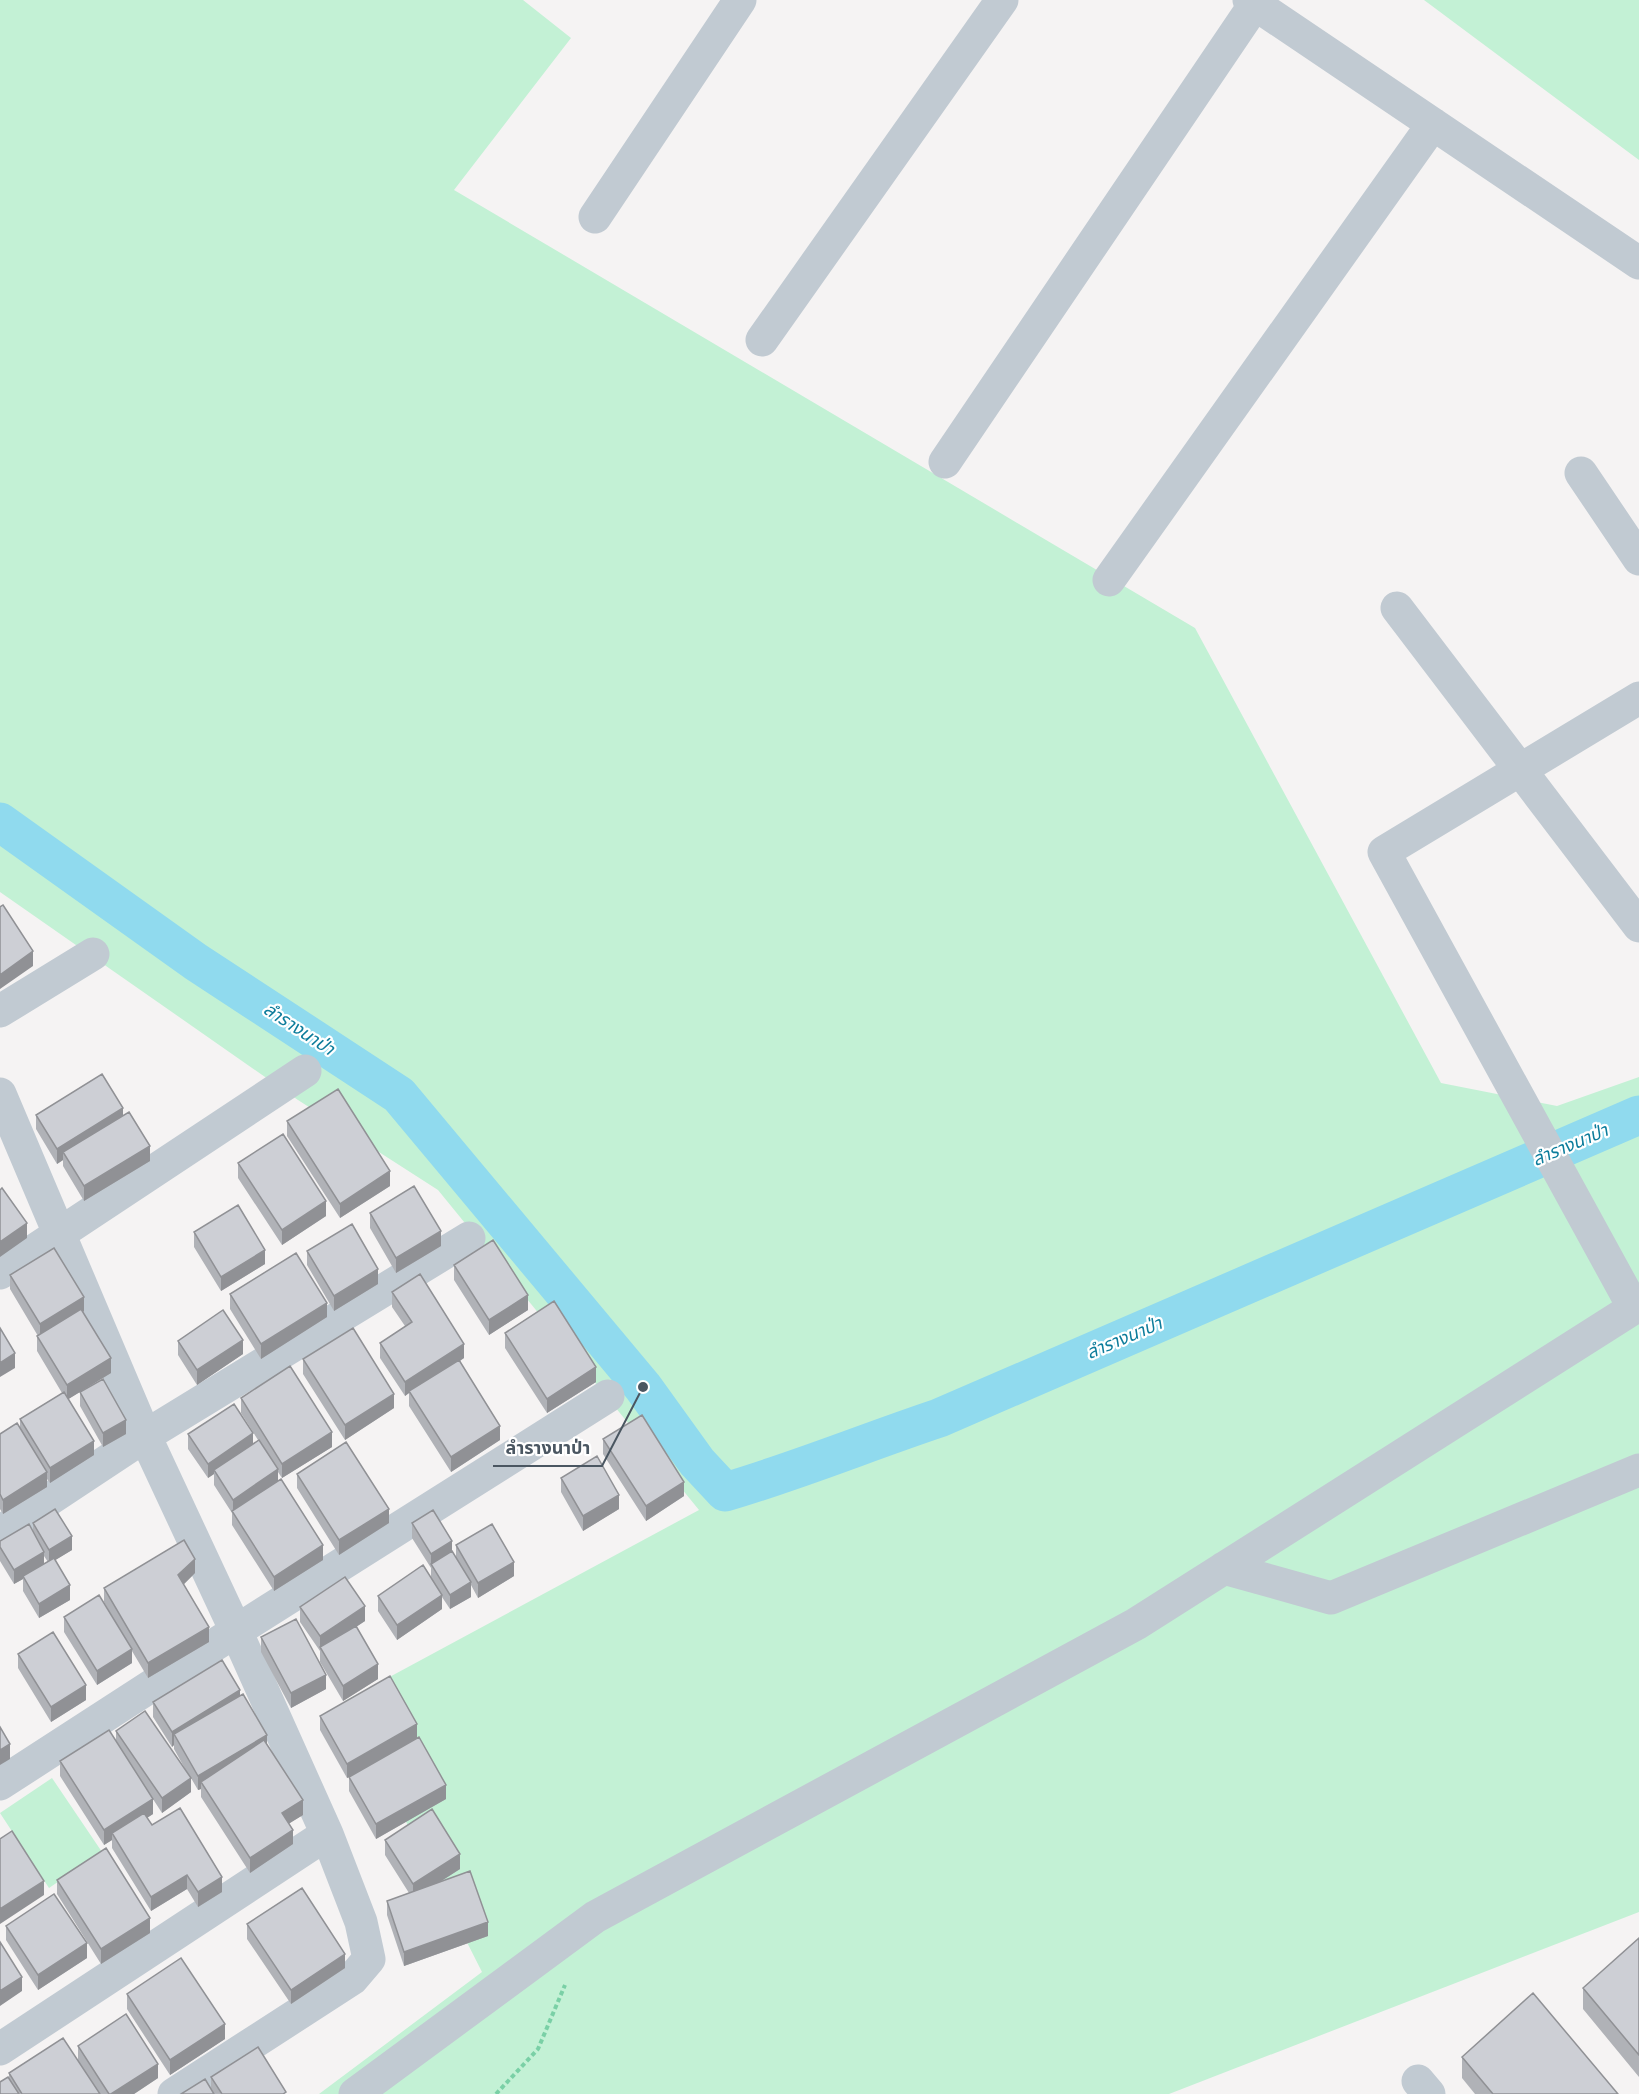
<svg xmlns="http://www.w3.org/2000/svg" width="1639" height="2094" font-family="'IBM Plex Sans','Noto Sans Thai',sans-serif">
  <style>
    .green { fill: #c3f1d5 }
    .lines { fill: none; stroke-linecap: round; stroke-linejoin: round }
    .canal { stroke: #90daee; stroke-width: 39 }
    .path { stroke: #7ad0a6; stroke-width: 4; stroke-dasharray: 4.5 3; stroke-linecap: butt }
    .minor { stroke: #c1cad2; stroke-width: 33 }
    .wall { fill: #b0b2b7; fill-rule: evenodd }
    .shaded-wall { fill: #909195 }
    .building { fill: #cdcfd5; stroke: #909195; stroke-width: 1.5 }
    .labels { text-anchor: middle; stroke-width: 4.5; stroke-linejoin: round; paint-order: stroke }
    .water-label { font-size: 18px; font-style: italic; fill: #0c7c9b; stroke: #fff }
    .leader { fill: none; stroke: #4a5661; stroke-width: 2 }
    .callout-dot { fill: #4a5661; stroke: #fff; stroke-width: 2 }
    .callout-label { font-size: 18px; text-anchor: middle; font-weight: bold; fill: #4a5661; stroke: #fff; stroke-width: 4.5; stroke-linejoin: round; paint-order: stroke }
  </style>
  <rect width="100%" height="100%" fill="#f5f3f3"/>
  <path class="green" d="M0 0H523L571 38 454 190 1195 628 1441 1083 1557 1106 1639 1077V1912L1169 2094H319L482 1972 345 1701 699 1510 438 1190 298 1100 0 892Z
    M1424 0H1639V160Z
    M52 1778 102 1852 49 1888 0 1813Z"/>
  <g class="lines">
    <path class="canal" d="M0 822 196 962 399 1095 643 1387 697 1462 725 1492C797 1471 867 1442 939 1418L1639 1115"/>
    <path class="path" d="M496 2094 538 2049 565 1985"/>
    <path class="minor" d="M1249 0 1639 263
      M595 217 740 0
      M762 340 1002 0
      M945 462 1255 4
      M1581 473 1639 559
      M1109 580 1433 124
      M1397 608 1639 926
      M0 1011 93 954
      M0 1094 145 1436 236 1631 327 1834 361 1922 369 1959 352 1979 174 2094
      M0 1273 305 1071
      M0 1532 145 1436 469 1238
      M1224 1568 1331 1598 1639 1470
      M0 1784 236 1631 608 1396
      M0 2049 327 1834
      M1418 2081 1429 2094
      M355 2094 595 1917 1136 1624 1634 1308 1384 852 1639 698"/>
  </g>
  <path class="wall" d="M36 1115H123L150 1161 84 1201 63 1166V1160L57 1164 36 1129Z
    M287 1121 390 1186 340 1218 287 1136Z
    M238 1163 326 1216 282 1245 238 1178Z
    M370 1213 441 1246 396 1273 370 1228Z
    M194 1232 265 1264 221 1291 194 1247Z
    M307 1251 378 1284 334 1311 307 1265Z
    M454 1265 528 1310 489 1335 454 1280Z
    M10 1275 84 1311 83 1312 111 1373 68 1399 94 1455 50 1483 47 1479V1487L3 1514 0 1509V1434L20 1428V1419L62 1393 37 1351V1336H38L10 1289Z
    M392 1292 464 1358 460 1361 500 1440 451 1472 409 1406V1393L405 1396 380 1358V1343L405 1326 392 1307Z
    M230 1294 327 1317 261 1359 230 1309Z
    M505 1333 596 1382 547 1413 505 1348Z
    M178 1341 243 1354 197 1385 178 1355Z
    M303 1359 394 1408 345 1440 303 1374Z
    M80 1392 126 1434 103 1447 80 1406Z
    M241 1398 332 1447 282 1478 278 1472V1481L323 1560 274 1591 232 1525V1513L214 1485V1474L208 1478 188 1449V1434L253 1444 258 1440 241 1413Z
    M603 1439 684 1496 646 1521 603 1454Z
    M297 1474 389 1523 339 1555 297 1488Z
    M561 1478 619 1509 583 1531 561 1492Z
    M33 1523 72 1550 55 1560 70 1600 39 1618 23 1591V1579L14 1584 0 1561V1541L33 1531ZM44 1556 48 1562 44 1564Z
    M412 1523 452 1551 456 1558V1545L514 1576 478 1598 471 1585V1597L450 1609 442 1597V1609L397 1640 378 1611V1596L431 1578V1568L412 1538Z
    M195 1573 183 1585 209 1642 148 1678 132 1651V1663L97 1685 64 1632V1617L113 1618 104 1602V1588Z
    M300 1607 365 1621 356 1627 378 1679 343 1701 320 1662V1651L300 1622Z
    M261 1637 326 1689 291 1708 261 1652Z
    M18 1654 86 1700 51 1722 18 1668Z
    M240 1696 267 1746 303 1815 289 1823 293 1844 250 1873 201 1797V1789L198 1790 191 1778V1792L162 1813 151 1796 153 1814 147 1818 152 1825 222 1892 198 1907 187 1889 151 1911 112 1848V1840L104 1845 60 1776V1761L116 1741V1731L189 1776 174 1749V1745L172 1747 153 1717V1702Z
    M320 1716 446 1799 376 1839 349 1791V1777L347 1778 320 1730Z
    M385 1840 460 1869 440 1882 488 1936 404 1966 387 1915V1901L409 1893 385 1855Z
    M57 1880 150 1933 101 1964 57 1894Z
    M247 1924 345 1968 291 2004 247 1939Z
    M6 1926 87 1958 38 1990 6 1940Z
    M1639 1938V2077L1583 2009V1988Z
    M127 1994 225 2039 170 2075 127 2009Z
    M78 2046 158 2078 134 2094H0L9 2078V2073L78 2061Z
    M1462 2057 1618 2094H1475L1462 2078Z
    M211 2077 286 2094H181L211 2090Z"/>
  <path class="shaded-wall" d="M33 951V966L0 989V975Z
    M123 1108V1123L63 1152V1160L57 1164V1149Z
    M150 1146V1161L84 1201V1186Z
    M390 1171V1186L340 1218V1204Z
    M326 1201V1216L282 1245V1230Z
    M27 1223V1238L0 1257V1242Z
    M441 1231V1246L396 1273V1258Z
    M265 1250V1264L221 1291V1277Z
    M378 1269V1284L334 1311V1296Z
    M528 1295V1310L489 1335V1320Z
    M84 1297V1311L40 1339V1324Z
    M327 1303V1317L261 1359V1344Z
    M243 1340V1354L197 1385V1370Z
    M464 1344V1358L410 1393 409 1391V1393L405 1396V1382Z
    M15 1353V1368L0 1377V1363Z
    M111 1358V1373L67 1400V1385Z
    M596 1367V1382L547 1413V1399Z
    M394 1394V1408L345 1440V1425Z
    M126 1420V1434L103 1447V1433Z
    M500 1426V1440L451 1472V1457Z
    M332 1432V1447L282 1478V1464Z
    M253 1433V1448L214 1470V1474L208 1478V1464Z
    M94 1441V1455L50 1483V1468Z
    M278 1469V1484L233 1512V1500Z
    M47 1472V1487L3 1514V1500Z
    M684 1482V1496L646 1521V1506Z
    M619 1495V1509L583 1531V1516Z
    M389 1509V1523L339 1555V1540Z
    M72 1536V1550L49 1564V1550Z
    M452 1541V1555L431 1564V1568V1554Z
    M323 1545V1560L274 1591V1577Z
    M44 1552V1566L23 1576V1579L14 1584V1570Z
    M195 1559V1573L178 1590V1575Z
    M514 1562V1576L478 1598V1583Z
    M471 1582V1597L450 1609V1595Z
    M70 1585V1600L39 1618V1604Z
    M442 1595V1609L397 1640V1625Z
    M365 1606V1621L321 1650 320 1648V1636Z
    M209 1627V1642L148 1678V1663Z
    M132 1649V1663L97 1685V1671Z
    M378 1664V1679L343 1701V1686Z
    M326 1675V1689L291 1708V1693Z
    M86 1685V1700L51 1722V1707Z
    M240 1690V1705L174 1734V1745L172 1747V1732Z
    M417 1724V1739L347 1778V1764Z
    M267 1735V1750L201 1782V1789L198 1790V1776Z
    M10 1744V1759L0 1765V1750Z
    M191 1778V1792L162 1813V1798Z
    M446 1785V1799L376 1839V1824Z
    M153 1799V1814L115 1838 112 1833V1840L104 1845V1830Z
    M303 1800V1815L282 1828V1813Z
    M293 1830V1844L250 1873V1858Z
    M460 1854V1869L413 1899V1884Z
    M187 1875V1889L151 1911V1897Z
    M222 1877V1892L198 1907V1892Z
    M44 1881V1895L0 1924V1909Z
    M150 1918V1933L101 1964V1949Z
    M488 1922V1936L404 1966V1952Z
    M87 1943V1958L38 1990V1975Z
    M345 1954V1968L291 2004V1990Z
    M22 1977V1991L0 2006V1991Z
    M225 2024V2039L170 2075V2060Z
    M158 2064V2078L134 2094H111Z"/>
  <path class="building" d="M3 905 33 951 0 975V907Z
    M102 1074 123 1108 57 1149 36 1115Z
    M338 1089 390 1171 340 1204 287 1121Z
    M129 1112 150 1146 84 1186 63 1152Z
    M283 1134 326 1201 282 1230 238 1163Z
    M414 1186 441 1231 396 1258 370 1213Z
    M2 1188 27 1223 0 1242V1190Z
    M238 1205 265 1250 221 1277 194 1232Z
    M352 1224 378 1269 334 1296 307 1251Z
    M493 1240 528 1295 489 1320 454 1265Z
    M54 1248 84 1297 40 1324 10 1275Z
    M296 1253 327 1303 261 1344 230 1294Z
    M420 1274 464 1344 405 1382 380 1343 412 1322 392 1292Z
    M554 1301 596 1367 547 1399 505 1333Z
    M81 1309 111 1358 67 1385 37 1336Z
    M223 1310 243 1340 197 1370 178 1341Z
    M0 1328 15 1353 0 1363Z
    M353 1328 394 1394 345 1425 303 1359Z
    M459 1360 500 1426 451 1457 409 1391Z
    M290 1366 332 1432 282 1464 241 1398Z
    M103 1379 126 1420 103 1433 80 1392Z
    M64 1392 94 1441 50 1468 20 1419Z
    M234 1404 253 1433 208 1464 188 1434Z
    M642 1415 684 1482 646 1506 603 1439Z
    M17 1423 47 1472 3 1500 0 1494V1434Z
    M259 1440 278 1469 233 1500 214 1470Z
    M346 1442 389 1509 339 1540 297 1474Z
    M597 1456 619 1495 583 1516 561 1478Z
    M281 1479 323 1545 274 1577 232 1511Z
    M55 1509 72 1536 49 1550 33 1523Z
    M433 1510 452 1541 431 1554 412 1523Z
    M29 1524 44 1552 14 1570 0 1547V1541Z
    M492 1524 514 1562 478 1583 456 1545Z
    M184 1540 195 1559 178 1575 209 1627 148 1663 104 1588Z
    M452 1551 471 1582 450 1595 431 1564Z
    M54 1558 70 1585 39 1604 23 1576Z
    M423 1565 442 1595 397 1625 378 1596Z
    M345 1577 365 1606 320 1636 300 1607Z
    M99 1595 132 1649 97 1671 64 1617Z
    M296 1619 326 1675 291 1693 261 1637Z
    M356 1626 378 1664 343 1686 320 1647Z
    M53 1632 86 1685 51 1707 18 1654Z
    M222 1660 240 1690 172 1732 153 1702Z
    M390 1676 417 1724 347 1764 320 1716Z
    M243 1694 267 1735 198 1776 174 1734Z
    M145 1711 191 1778 162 1798 116 1731Z
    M0 1727 10 1744 0 1750Z
    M109 1730 153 1799 104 1830 60 1761Z
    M419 1737 446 1785 376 1824 349 1777Z
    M264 1740 303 1800 282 1813 293 1830 250 1858 201 1782Z
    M180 1808 222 1877 198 1892 187 1875 151 1897 112 1833 144 1813 152 1825Z
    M432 1809 460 1854 413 1884 385 1840Z
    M12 1831 44 1881 0 1909V1839Z
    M106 1848 150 1918 101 1949 57 1880Z
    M470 1871 488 1922 404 1952 387 1901Z
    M302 1888 345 1954 291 1990 247 1924Z
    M54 1894 87 1943 38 1975 6 1926Z
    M1639 1938V2055L1583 1988Z
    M0 1942 22 1977 0 1991Z
    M181 1958 225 2024 170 2060 127 1994Z
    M1533 1993 1618 2094H1493L1462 2057Z
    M126 2014 158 2064 111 2094H109L78 2046Z
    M63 2038 100 2094H22L9 2073Z
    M258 2047 286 2092 283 2094H222L211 2077Z
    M8 2077 19 2094H0V2082Z
    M205 2079 214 2094H181Z"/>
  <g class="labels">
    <g class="water-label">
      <text transform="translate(299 1029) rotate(33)" y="6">ลำรางนาป่า</text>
      <text transform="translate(1570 1145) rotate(-23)" y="6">ลำรางนาป่า</text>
      <text transform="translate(1124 1338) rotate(-23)" y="6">ลำรางนาป่า</text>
    </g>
  </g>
  <path class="leader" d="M643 1387L602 1466H493"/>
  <circle class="callout-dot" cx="643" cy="1387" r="6"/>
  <g class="callout-label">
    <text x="548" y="1454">ลำรางนาป่า</text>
  </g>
</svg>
